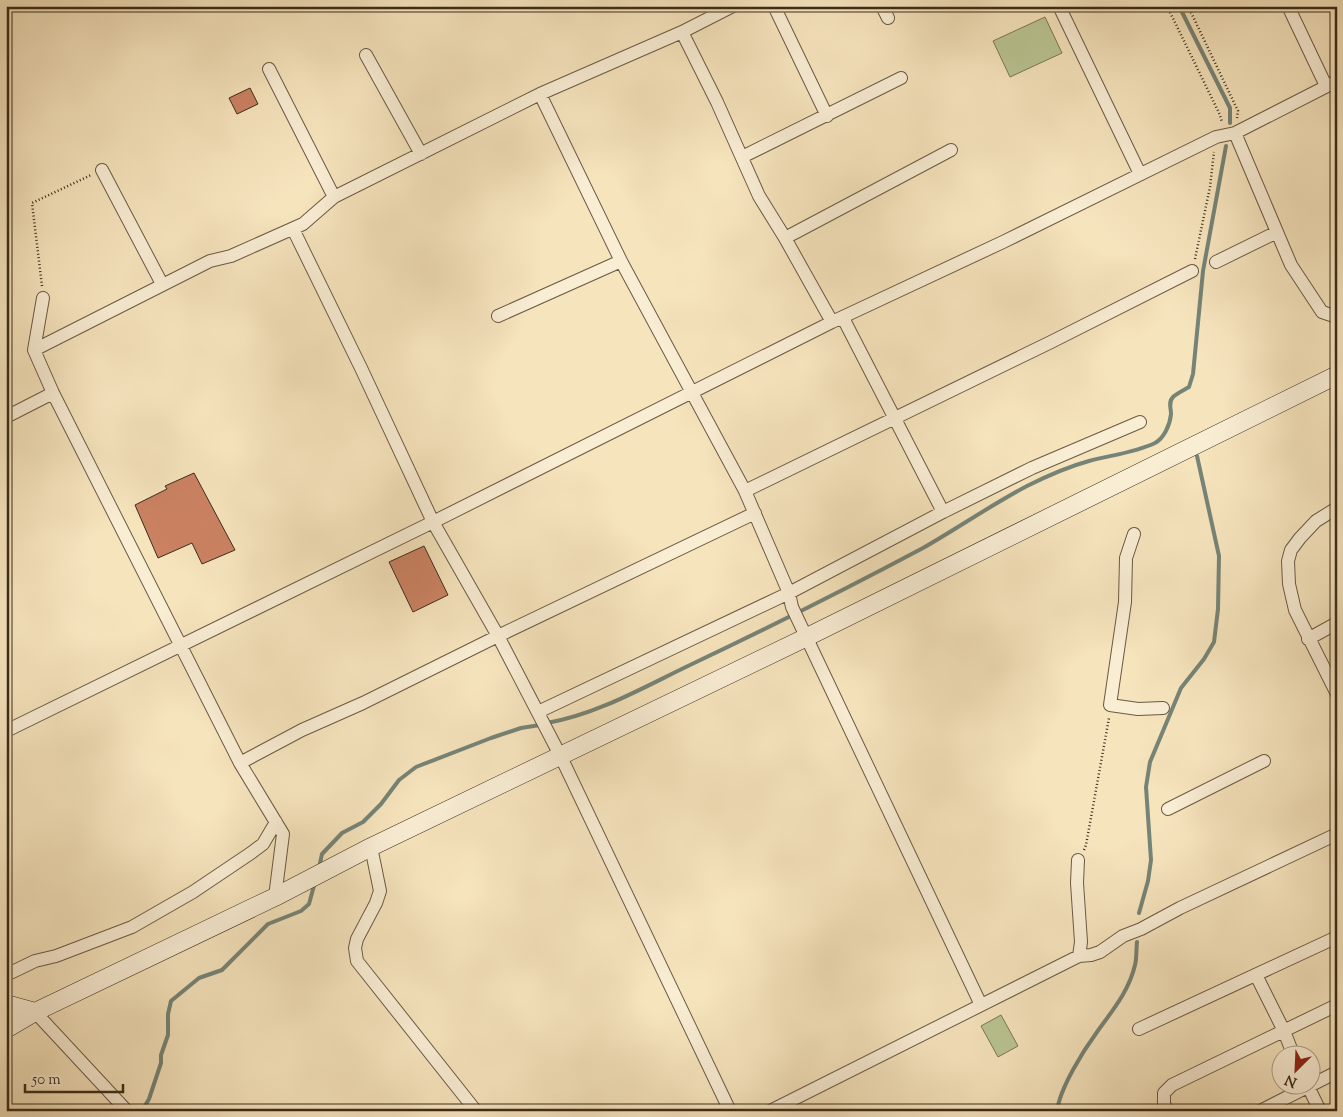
<svg xmlns="http://www.w3.org/2000/svg" width="1343" height="1117" font-family="'Sorts Mill Goudy',serif">
  <style>
    .green { fill: #bac593; stroke: #7a7857 }
    .lines { fill: none; stroke-linecap: round; stroke-linejoin: round }
    .stream { stroke: #768477; stroke-width: 4 }
    .building { fill: #cb8263; stroke: #3b2c1b }
    .street-casing { stroke: #6a5a44; stroke-width: 14 }
    .secondary-casing { stroke: #3b2c1b; stroke-width: 19 }
    .path { stroke: #3b2c1b; stroke-width: 2.5; stroke-dasharray: 1 2.5; stroke-linecap: butt }
    .street { stroke: #f9edd4; stroke-width: 12 }
    .secondary { stroke: #f9edd4; stroke-width: 18 }
  </style>
  <rect width="100%" height="100%" fill="#f6e4bd"/>
  <filter id="stains"><feTurbulence type="fractalNoise" baseFrequency=".004" numOctaves="4"/><feColorMatrix values="0 0 0 0 .2 0 0 0 0 .09 0 0 0 0 .02 0 0 0 .5 -.17"/></filter>
  <radialGradient id="worn" r=".72"><stop offset=".6" stop-color="#630" stop-opacity="0"/><stop offset="1" stop-color="#630" stop-opacity=".3"/></radialGradient>
  <path class="green" d="M1045 17 1062 53 1010 77 993 41Z
    M1001 1015 1018 1046 998 1057 981 1026Z"/>
  <g class="lines">
    <path class="stream" d="M1179 6 1230 108V123
      M547 723C598 714 644 687 690 665 768 628 846 589 923 548 958 528 991 505 1027 486 1047 476 1067 467 1089 461 1111 455 1134 453 1155 443 1164 438 1170 425 1171 414 1171 408 1168 402 1173 397 1177 393 1184 390 1189 387L1193 374 1203 271 1226 146
      M319 868 322 854 342 833 363 822 381 804 399 780 416 767 491 738 521 728 540 725
      M1139 913 1148 881 1151 860 1146 787 1150 762 1181 688 1204 659 1214 642 1218 609 1219 556 1197 456
      M142 1111 149 1099 161 1063V1055L168 1035V1014L171 1001 199 978 222 970 268 924 301 911 309 904 315 882
      M1057 1111C1060 1088 1083 1051 1097 1032 1112 1011 1129 991 1135 965 1137 958 1136 949 1137 942"/>
  </g>
  <path class="building" d="M250 88 258 104 237 114 229 98Z
    M194 473 235 550 202 564 192 543 158 558 135 505 167 489 165 486Z
    M424 546 448 595 413 612 389 562Z"/>
  <g class="lines">
    <g class="street-casing">
      <path id="street" d="M774 6 827 116
        M882 6 888 18
        M1059 6 1140 174
        M1288 6 1326 86
        M682 32 717 102 759 196 785 238 832 322
        M366 55 421 154
        M269 69 334 197
        M540 94 621 261 745 491 789 593 792 607 981 1005
        M1235 133 1291 265 1322 312 1337 317
        M742 157 901 78
        M102 170 162 284
        M293 229 361 368 433 522 498 636 561 757 730 1111
        M785 238 951 150
        M1216 262 1277 232
        M498 316 621 261
        M843 318 943 512
        M34 350 43 298
        M6 417 53 393
        M745 491 1051 342 1192 271
        M1337 508 1316 521 1300 538 1291 550 1288 561 1289 584 1295 610 1337 694
        M1134 534 1126 558 1125 602 1110 705 1138 709 1163 708
        M1308 639 1337 623
        M538 712 789 593 943 512 1032 468 1140 422
        M6 731 433 522 832 322 1003 242 1216 137 1235 133 1337 81
        M240 763 302 730 363 703 498 636 755 513
        M1168 809 1264 761
        M371 847 380 891 376 903 357 939 355 948 357 961 476 1111
        M1078 860 1077 883 1081 942 1079 956
        M275 897 283 834 240 763 53 393 34 350 210 261 231 256 303 224 334 197 540 94 682 32 733 6
        M6 975 35 961 56 956 132 927 193 892 251 853 263 844 276 822
        M1256 975 1284 1031 1293 1054
        M35 1012 127 1111
        M1139 1029 1337 937
        M1307 1084 1320 1111
        M770 1111 1079 956 1091 955 1100 952 1123 936 1141 929 1180 908 1337 834
        M1167 1111 1164 1103V1093L1172 1085 1337 1005
        M1260 1111 1337 1072"/>
    </g>
    <g class="secondary-casing">
      <path id="secondary" d="M6 1004 35 1012
        M6 1029 35 1012 275 897 371 847 807 637 1337 375"/>
    </g>
    <path class="path" d="M1167 6 1220 115 1222 122
      M1188 6 1238 111 1237 118
      M1195 259 1210 187 1214 152
      M42 286 32 203 91 175
      M1084 850 1086 845 1109 718"/>
    <use href="#street" class="street"/>
    <use href="#secondary" class="secondary"/>
  </g>
  <rect width="1343" height="1117" fill="none" stroke="#f6e4bd" stroke-width="25"/>
  <rect x="8" y="8" width="1328" height="1102" fill="none" stroke="#3b2c1b" stroke-width="2.5"/>
  <rect x="12" y="12" width="1318" height="1092" fill="none" stroke="#3b2c1b"/>
  <g transform="translate(1296 1070) rotate(204)"><circle r="24" fill="#f9edd4" stroke="#ada08a"/>
  <path d="M0-4L9 19L0 12L-9 19Z" fill="#8f2418"/>
  <text y="-8" font-size="14" font-weight="bold" text-anchor="middle" fill="#3b2c1b">N</text>
  </g>
  <path d="M25 1084v8h98v-8" fill="none" stroke="#3b2c1b" stroke-width="2.5"/>
  <text x="32" y="1084" font-size="15" fill="#3b2c1b" stroke="#f9edd4" stroke-width="4" paint-order="stroke">50 m</text>
  <rect width="100%" height="100%" filter="url(#stains)"/>
  <rect width="100%" height="100%" fill="url(#worn)"/>
</svg>
